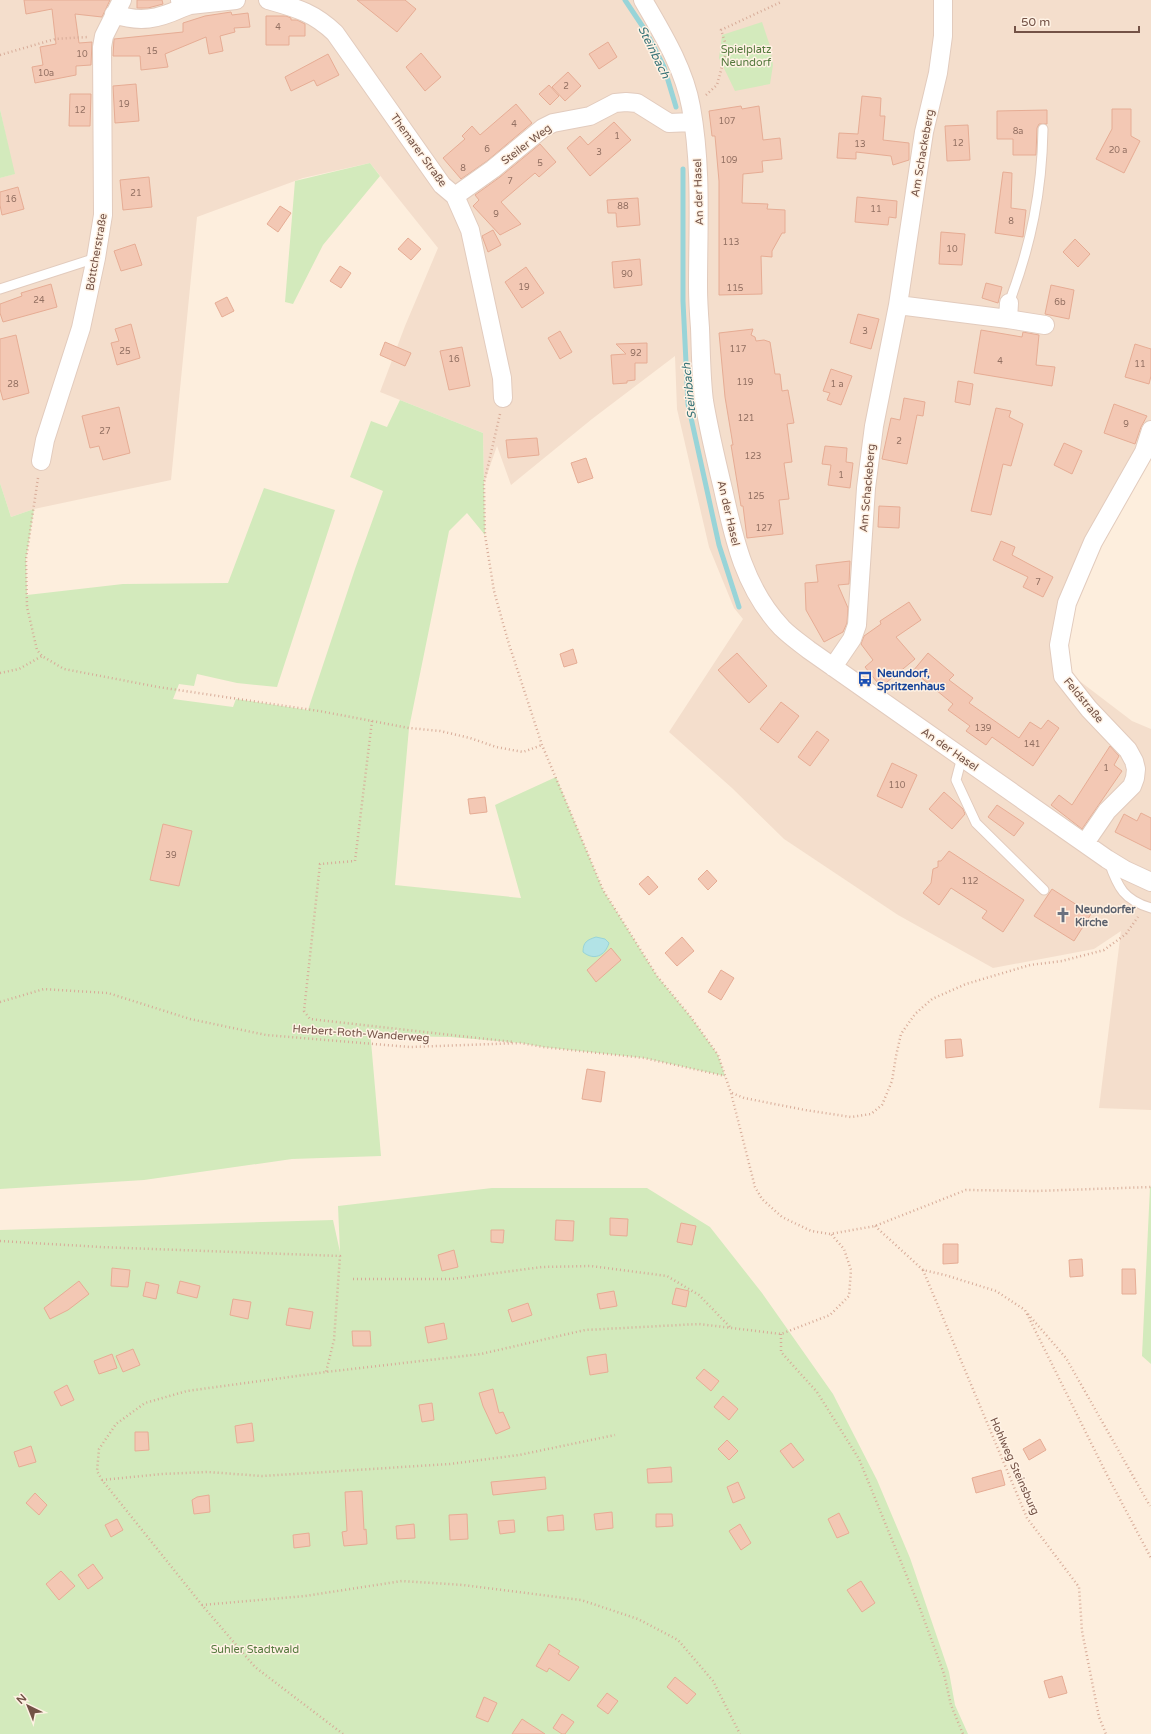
<svg xmlns="http://www.w3.org/2000/svg" width="1151" height="1734" font-family="'Varela Round',sans-serif">
  <style>
    .residential { fill: #f4decc }
    .green { fill: #d3eabc }
    .water { fill: #b2e3e6; stroke: #98d4d8 }
    .lines { fill: none; stroke-linecap: round; stroke-linejoin: round }
    .stream { stroke: #98d4d8; stroke-width: 5 }
    .building { fill: #f3c8b4; stroke: #e6ac94 }
    .lane-casing { stroke: #e2cbbd; stroke-width: 11 }
    .street-casing { stroke: #e2cbbd; stroke-width: 20 }
    .path { stroke: #d7ab98; stroke-width: 2.5; stroke-dasharray: 1 3; stroke-linecap: butt }
    .lane { stroke: #fff; stroke-width: 9 }
    .street { stroke: #fff; stroke-width: 18 }
    .labels { text-anchor: middle; stroke-width: 3; stroke-linejoin: round; paint-order: stroke }
    .number-label { font-size: 9px; fill: #937062 }
    .park-label { font-size: 11px; fill: #54793d; stroke: #fff2e4 }
    .street-label { font-size: 11px; fill: #735246; stroke: #fff2e4 }
    .transit-label { font-size: 11px; font-weight: bold; fill: #164399; stroke: #fff2e4; text-anchor: start }
    .worship-label { font-size: 11px; font-weight: bold; fill: #5b616d; stroke: #fff2e4; text-anchor: start }
    .water-label { font-size: 12px; font-style: italic; fill: #3a7579; stroke: #fff2e4 }
  </style>
  <rect width="100%" height="100%" fill="#fdeedd"/>
  <path class="residential" d="M0 0H1151V457L1097 543 1069 606 1066 651 1069 673 1132 721 1151 729V1110L1099 1108 1121 931 1094 949 993 968 898 915 784 839 732 788 669 732 743 619 734 608 709 547 677 409 675 356 592 419 511 485 497 446 484 483 483 433 380 392 405 326 438 248 370 163 303 178 197 217 171 480 34 509 11 517 0 483V178L14 174 0 109Z"/>
  <path class="green" d="M762 22 770 46 773 65 770 84 735 91 719 58 722 35Z
    M0 109 15 174 0 178Z
    M370 163 380 176 323 245 293 304 285 302 295 181Z
    M400 400 483 433 485 535 467 513 449 531 409 728 395 885 521 898 495 805 556 777 603 890 657 976 690 1016 718 1055 725 1076 644 1058 543 1047 521 1043 450 1037 389 1036 370 1030 381 1156 292 1159 144 1180 0 1189V483L11 517 34 509 26 559 27 595 123 584 228 583 264 488 335 510 277 687 237 683 197 674 194 686 179 684 173 699 233 707 236 699 308 710 355 569 383 491 350 477 371 421 387 427Z
    M1150 1187H1151V1364L1142 1356Z
    M492 1188H647L710 1227 762 1293 833 1394 877 1480 910 1558 949 1672 955 1705 968 1734H0V1230L333 1220 340 1252 338 1206Z"/>
  <path class="water" d="M596 937 605 939 609 943C605 956 594 961 583 952 583 942 587 940 596 937Z"/>
  <g class="lines">
    <path class="stream" d="M625 0 645 30 664 67 676 107
      M683 169V301L688 404 719 545 739 607"/>
  </g>
  <path class="building" d="M24 0H110L102 17 75 14 79 43 92 42 91 65 76 66V75L35 83 32 67 43 65 40 47 56 44 52 9 26 14Z
    M137 0H162L163 4 148 8H137Z
    M357 0H405L416 9 397 32Z
    M231 12 232 15 248 13 250 27 234 28 235 32 220 36 223 51 209 54 206 37 165 54 168 67 141 70 140 56H113L114 39 183 32V23L205 16Z
    M266 16H286L291 18V20H297L305 24V36H289V45H266Z
    M608 42 617 57 599 69 589 54Z
    M421 53 441 77 425 91 406 67Z
    M328 54 339 75 317 86 314 80 291 91 285 77Z
    M568 72 581 86 565 101 552 87Z
    M136 84 139 121 115 123 113 86Z
    M549 85 559 96 550 105 539 94Z
    M70 94H91L90 126H69Z
    M862 96 881 98 880 116H885L883 140 909 143V160L893 165 891 156 856 152V159L837 158 839 133 858 134Z
    M516 104 532 123 487 161 461 179 443 158 465 139 462 136 472 126 480 135Z
    M741 106 742 109 759 106 763 140 780 138 782 159 762 161 763 172 743 174 742 203 768 204 767 209 785 210V233H782L772 251V257L761 256 762 294 719 295V181L715 136H712L709 111Z
    M1112 109H1131V136L1140 141 1124 173 1096 159 1112 129Z
    M1047 110V124H1039L1037 128 1036 155H1013V139H997V111Z
    M614 122 631 140 590 176 567 148 580 136 588 145Z
    M968 125 970 160 947 161 945 126Z
    M540 144 556 162 539 177 535 173 501 202 521 224 500 235 473 206 479 200 475 195 500 177Z
    M1003 172 1012 173 1011 208 1026 210 1023 237 995 233Z
    M149 177 152 207 123 210 120 180Z
    M18 187 24 209 2 215 0 205V192Z
    M857 197 897 201 896 218 889 217 888 225 855 222Z
    M638 198 640 225 617 227 616 213H608L607 200Z
    M280 206 291 213 278 232 267 224Z
    M493 230 501 245 488 252 482 236Z
    M941 232 965 234 962 265 939 264Z
    M408 238 421 249 411 260 398 249Z
    M1075 239 1090 254 1078 267 1063 252Z
    M135 244 142 265 121 271 114 251Z
    M640 259 642 285 614 288 612 262Z
    M340 266 351 273 341 288 330 281Z
    M526 267 544 293 522 308 505 282Z
    M986 283 1002 287 998 303 982 298Z
    M51 284 57 307 3 322 0 313V304L22 296 21 293Z
    M1051 285 1074 290 1069 319 1045 314Z
    M227 297 234 311 222 317 215 303Z
    M858 314 879 319 871 349 850 343Z
    M131 324 140 358 117 365 111 343 119 341 115 329Z
    M753 329 751 335 755 337 756 341 764 340 770 342 775 374H780L782 391 788 390 794 423 787 424 792 462 784 463 789 499 779 500 783 534 747 538 743 506H741L731 445H733L725 397 719 333Z
    M981 330 1022 337 1023 332 1039 335 1036 365 1055 367 1052 386 974 373Z
    M560 331 572 352 560 359 548 338Z
    M16 335 29 393 3 400 0 389V339Z
    M385 342 411 353 405 366 380 355Z
    M647 343V363H635V380L627 381V383L613 384 611 355 626 354 616 344Z
    M1135 344 1151 349V376L1149 384 1125 377Z
    M462 347 470 386 449 390 440 351Z
    M831 369 852 376 841 405 827 400 830 393 823 391Z
    M958 381 973 384 970 405 955 402Z
    M904 398 925 402 923 416 917 415 907 464 882 459 891 418 900 420Z
    M1114 404 1147 416 1141 427 1135 444 1104 433Z
    M119 407 130 453 103 460 99 446 90 448 82 416Z
    M996 408 1011 411 1009 417 1023 424 1011 466 1003 464 991 515 971 511Z
    M537 438 539 455 508 458 506 440Z
    M1064 443 1082 451 1072 474 1054 465Z
    M825 446 847 448 846 462 853 463 850 488 828 485 831 465 822 464Z
    M586 458 593 478 578 483 571 463Z
    M879 506 900 507 899 528 878 527Z
    M1001 541 1015 547 1012 555 1053 577 1043 597 1023 587 1028 577 993 560Z
    M850 561 849 584 838 585 848 608 847 623 843 632 824 642 806 610 805 583 818 582 816 565Z
    M909 602 921 620 896 637 915 659 881 687 865 667 873 660 861 644 864 636 881 624 880 621Z
    M573 649 577 663 564 667 560 654Z
    M737 653 767 686 749 703 718 670Z
    M928 653 954 675 949 680 973 698 969 703 1019 738 1030 722 1041 729 1048 720 1059 728 1033 766 992 737 986 745 966 731 970 726 948 710 953 704 913 671Z
    M781 702 799 716 778 743 760 729Z
    M817 731 829 740 810 766 798 757Z
    M1110 746 1119 756 1114 765 1122 771 1082 829 1051 805 1059 795 1072 805Z
    M892 763 917 775 902 808 877 796Z
    M944 792 963 809 965 814 952 829 929 809Z
    M485 797 487 812 470 814 468 799Z
    M997 805 1024 823 1014 836 988 817Z
    M1141 813 1151 818V850L1115 832 1124 814 1137 821Z
    M163 824 192 831 179 886 150 880Z
    M949 851 1024 900 1003 932 982 918 987 911 951 888 939 905 923 893 931 883 933 869 938 867V861H941Z
    M707 870 717 881 708 890 698 879Z
    M648 876 658 887 649 895 639 884Z
    M1052 889 1091 914 1074 941 1034 916Z
    M682 937 694 951 677 966 665 953Z
    M611 948 621 960 596 982 587 970Z
    M721 970 734 978 721 1000 708 992Z
    M961 1039 963 1056 946 1058 945 1040Z
    M587 1069 605 1072 601 1102 582 1099Z
    M610 1218 628 1219 627 1236 610 1235Z
    M556 1220 574 1221 573 1241 555 1240Z
    M681 1223 696 1226 692 1245 677 1242Z
    M491 1230H504L503 1243 491 1242Z
    M943 1244H958V1263L943 1264Z
    M454 1250 458 1267 442 1271 438 1255Z
    M1082 1259 1083 1276 1070 1277 1069 1260Z
    M112 1268 130 1270 128 1287 111 1286Z
    M1122 1269H1135L1136 1294H1122Z
    M79 1281 89 1294 68 1310 50 1319 44 1308Z
    M180 1281 200 1286 197 1298 177 1293Z
    M146 1282 159 1285 156 1299 143 1296Z
    M676 1288 689 1291 686 1307 672 1304Z
    M614 1291 617 1306 600 1309 597 1294Z
    M233 1299 251 1302 248 1319 230 1315Z
    M528 1303 532 1315 512 1322 508 1310Z
    M289 1308 313 1312 310 1329 286 1325Z
    M444 1323 447 1339 428 1343 425 1327Z
    M352 1331H370L371 1346H353Z
    M133 1349 140 1365 123 1372 116 1356Z
    M112 1354 117 1368 99 1374 94 1361Z
    M606 1354 608 1372 590 1375 587 1357Z
    M704 1369 719 1381 711 1391 696 1378Z
    M67 1385 74 1400 61 1406 54 1392Z
    M493 1389 499 1413 503 1412 510 1428 496 1434 483 1406 479 1393Z
    M723 1396 738 1409 729 1420 714 1407Z
    M432 1403 434 1420 422 1422 419 1405Z
    M252 1423 254 1441 237 1443 235 1426Z
    M135 1432H148L149 1450 135 1451Z
    M1040 1439 1046 1450 1029 1460 1023 1449Z
    M727 1440 738 1451 729 1460 718 1449Z
    M791 1443 804 1460 793 1468 780 1451Z
    M31 1446 36 1462 19 1467 14 1452Z
    M671 1467 672 1482 648 1483 647 1469Z
    M1001 1470 1005 1485 976 1493 972 1478Z
    M545 1477 546 1489 493 1495 491 1482Z
    M738 1482 745 1498 733 1503 727 1487Z
    M362 1491 364 1530 366 1529 367 1544 344 1546 342 1532 347 1531 345 1492Z
    M35 1493 47 1505 39 1515 26 1503Z
    M209 1495 210 1512 194 1514 192 1500 197 1497Z
    M612 1512 613 1528 596 1530 594 1514Z
    M839 1513 849 1533 837 1538 828 1519Z
    M467 1514 468 1539 450 1540 449 1515Z
    M656 1514H672L673 1526 656 1527Z
    M563 1515 564 1530 548 1531 547 1517Z
    M117 1519 123 1530 111 1537 105 1525Z
    M514 1520 515 1532 500 1534 498 1521Z
    M414 1524 415 1538 397 1539 396 1526Z
    M740 1524 751 1543 741 1550 729 1531Z
    M309 1533 310 1546 294 1548 293 1535Z
    M93 1564 103 1578 88 1589 78 1575Z
    M61 1571 75 1586 59 1600 46 1584Z
    M861 1581 875 1603 862 1612 847 1590Z
    M549 1644 560 1651 558 1654 579 1667 569 1681 549 1668 547 1672 536 1666Z
    M1062 1676 1067 1693 1049 1698 1044 1681Z
    M675 1677 696 1694 687 1704 667 1687Z
    M607 1693 618 1701 608 1714 597 1706Z
    M484 1697 497 1703 488 1722 476 1717Z
    M562 1714 574 1722 565 1734H562L553 1728Z
    M522 1719 545 1734H512Z"/>
  <g class="lines">
    <g class="lane-casing">
      <path id="lane" d="M0 289 96 258
        M1009 303C1031 245 1042 191 1043 129
        M962 757 956 780 976 823 1044 890
        M1109 862C1118 888 1124 900 1151 908"/>
    </g>
    <g class="street-casing">
      <path id="street" d="M268 0C296 8 313 12 335 33L442 185 455 196 470 230 502 378 503 398
        M643 0C662 33 684 68 691 107 702 167 698 227 698 287 698 301 699 315 700 328 701 353 701 377 704 401 709 431 716 460 723 489 734 540 745 589 782 628 790 636 800 643 809 650L1107 859 1125 870 1151 882
        M182 8 190 5 236 0
        M114 14C140 23 158 19 182 8L180 0
        M455 196 493 169 543 128 553 123 590 116 615 103 626 102 637 103 669 123 693 122
        M898 305 1008 319 1009 303
        M1008 319 1045 325
        M41 461 45 440 81 328 96 258 103 215 102 47 104 36 122 0
        M833 667 852 639 857 625 866 488 874 426 898 305 924 132 938 73 943 36V0
        M1085 843 1107 811 1132 786 1135 778 1136 769 1134 761 1128 750 1089 709 1063 676 1059 645 1067 603 1093 542 1144 452 1151 430"/>
    </g>
    <path class="path" d="M0 55 55 39 88 37
      M706 95 717 85 727 48 721 30 781 2
      M500 414 484 483 485 535 494 591 508 641 542 745 603 890 657 976 690 1016 718 1055 731 1093 755 1187 762 1199 782 1217 811 1231 830 1234 875 1226 966 1190 1036 1191 1151 1187
      M38 478 26 559 27 607 37 650 42 656 64 669 158 687 319 711 409 728 440 731 470 738 496 747 523 752 542 745
      M0 673 19 669 42 656
      M372 721 355 861 320 864 304 1011 310 1019 513 1042
      M0 1002 44 989 108 993 190 1019 266 1035 410 1047 521 1043 543 1047 644 1058 725 1076
      M732 1093 744 1098 805 1110 851 1117 871 1114 882 1105 892 1081 896 1056 901 1034 915 1014 932 999 966 984 1030 965 1062 961 1104 950 1126 934 1138 917
      M875 1226 923 1270 945 1275 996 1291 1025 1310 1106 1473 1151 1558
      M0 1241 100 1247 340 1256 334 1340 326 1372
      M923 1270 1027 1518 1079 1587 1082 1631 1099 1717 1106 1734
      M353 1279H452L542 1267 591 1266 667 1276 699 1295 730 1327
      M1028 1314 1066 1358 1150 1506
      M781 1334V1352L817 1392 859 1459 919 1606 944 1674 951 1705 963 1734
      M102 1480 162 1474 208 1472 262 1476 450 1464 519 1455 615 1435
      M202 1605 305 1596 402 1581 463 1585 581 1600 638 1619 678 1640 713 1681 740 1734
      M343 1734 255 1667 202 1605 102 1480 97 1471 99 1449 116 1424 145 1403 187 1391 326 1372 481 1354 585 1330 699 1324 781 1334 830 1315 849 1296 851 1270 844 1249 831 1234"/>
    <use href="#lane" class="lane"/>
    <use href="#street" class="street"/>
  </g>
  <defs>
    <g id="bus-bare" transform="scale(1.2)"><path d="M-5-6H5V4H4V6H2V4H-2V6H-4V4H-5ZM-3.5-4V0h7V-4ZM-3.5 1.2v1.5H-2V1.2ZM2 1.2v1.5H3.5V1.2Z" fill="#1a4fb4" stroke="#fff2e4" stroke-width="2.5" paint-order="stroke"/></g>
    <g id="church-bare" transform="scale(1.2)"><path d="M-1.2-6h2.4v3.5h3.3v2.4h-3.3V6h-2.4V-.1h-3.3v-2.4h3.3Z" fill="#6b7280" stroke="#fff2e4" stroke-width="2.5" paint-order="stroke"/></g>
  </defs>
  <g fill-rule="evenodd">
    <use href="#bus-bare" x="865" y="679"/>
    <use href="#church-bare" x="1063" y="915"/>
  </g>
  <g class="labels">
    <g class="number-label">
      <text x="278" y="30">4</text>
      <text x="152" y="54">15</text>
      <text x="82" y="57">10</text>
      <text x="46" y="76">10a</text>
      <text x="566" y="89">2</text>
      <text x="124" y="107">19</text>
      <text x="80" y="113">12</text>
      <text x="727" y="124">107</text>
      <text x="514" y="127">4</text>
      <text x="1018" y="134">8a</text>
      <text x="617" y="139">1</text>
      <text x="958" y="146">12</text>
      <text x="860" y="147">13</text>
      <text x="487" y="152">6</text>
      <text x="1118" y="153">20 a</text>
      <text x="599" y="155">3</text>
      <text x="729" y="163">109</text>
      <text x="540" y="166">5</text>
      <text x="463" y="171">8</text>
      <text x="510" y="184">7</text>
      <text x="136" y="196">21</text>
      <text x="11" y="202">16</text>
      <text x="623" y="209">88</text>
      <text x="876" y="212">11</text>
      <text x="496" y="217">9</text>
      <text x="1011" y="224">8</text>
      <text x="731" y="245">113</text>
      <text x="952" y="252">10</text>
      <text x="627" y="277">90</text>
      <text x="524" y="290">19</text>
      <text x="735" y="291">115</text>
      <text x="39" y="303">24</text>
      <text x="1060" y="305">6b</text>
      <text x="865" y="334">3</text>
      <text x="738" y="352">117</text>
      <text x="125" y="354">25</text>
      <text x="636" y="356">92</text>
      <text x="454" y="362">16</text>
      <text x="1000" y="364">4</text>
      <text x="1140" y="367">11</text>
      <text x="745" y="385">119</text>
      <text x="13" y="387">28</text>
      <text x="837" y="387">1 a</text>
      <text x="746" y="421">121</text>
      <text x="1126" y="427">9</text>
      <text x="105" y="434">27</text>
      <text x="899" y="444">2</text>
      <text x="753" y="459">123</text>
      <text x="841" y="478">1</text>
      <text x="756" y="499">125</text>
      <text x="764" y="531">127</text>
      <text x="1038" y="585">7</text>
      <text x="983" y="731">139</text>
      <text x="1032" y="747">141</text>
      <text x="1106" y="771">1</text>
      <text x="897" y="788">110</text>
      <text x="171" y="858">39</text>
      <text x="970" y="884">112</text>
    </g>
    <g class="park-label">
      <text x="746" y="53">Spielplatz<tspan x="746" dy="13">Neundorf</tspan></text>
      <text x="255" y="1653">Suhler Stadtwald</text>
    </g>
    <g class="street-label">
      <text transform="translate(526 144) rotate(-37)" y="4">Steiler Weg</text>
      <text transform="translate(419 150) rotate(54)" y="4">Themarer Straße</text>
      <text transform="translate(922 153) rotate(-80)" y="4">Am Schackeberg</text>
      <text transform="translate(698 192) rotate(-92)" y="4">An der Hasel</text>
      <text transform="translate(96 252) rotate(-80)" y="4">Böttcherstraße</text>
      <text transform="translate(867 488) rotate(-85)" y="4">Am Schackeberg</text>
      <text transform="translate(729 513) rotate(77)" y="4">An der Hasel</text>
      <text transform="translate(1084 700) rotate(50)" y="4">Feldstraße</text>
      <text transform="translate(950 749) rotate(35)" y="4">An der Hasel</text>
      <text transform="translate(361 1033) rotate(4)" y="4">Herbert-Roth-Wanderweg</text>
      <text transform="translate(1015 1466) rotate(66)" y="4">Hohlweg Steinsburg</text>
    </g>
    <g class="transit-label">
      <text x="877" y="677">Neundorf,<tspan x="877" dy="13">Spritzenhaus</tspan></text>
    </g>
    <g class="worship-label">
      <text x="1075" y="913">Neundorfer<tspan x="1075" dy="13">Kirche</tspan></text>
    </g>
    <g class="water-label">
      <text transform="translate(654 52) rotate(64)" y="4">Steinbach</text>
      <text transform="translate(689 391) rotate(-96)" y="4">Steinbach</text>
    </g>
  </g>
  <g transform="translate(28 1706) rotate(317)" stroke="#fff2e4" stroke-width="3" paint-order="stroke">
  <path d="M0-3L7 15L0 10L-7 15Z" fill="#735246"/>
  <text y="-6" font-size="11" font-weight="bold" text-anchor="middle" fill="#735246">N</text>
  </g>
  <path d="M1015 26v6h124v-6" fill="none" stroke="#735246" stroke-width="2"/>
  <text x="1021" y="26" font-size="12" fill="#735246" stroke="#fff2e4" stroke-width="3" paint-order="stroke">50 m</text>
</svg>
